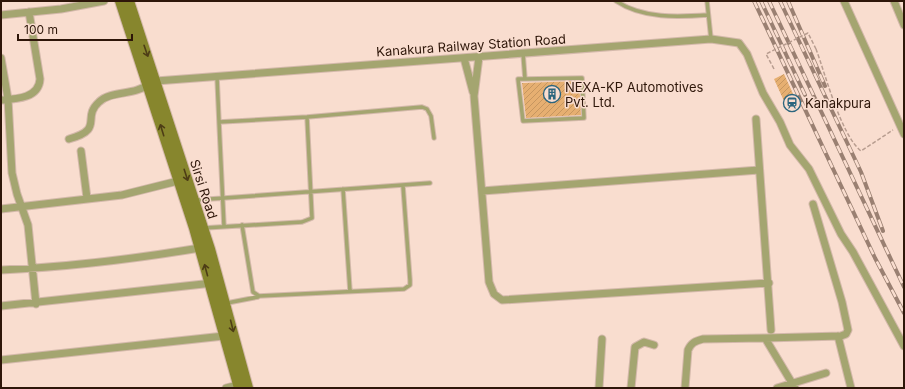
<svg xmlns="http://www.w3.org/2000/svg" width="905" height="389" font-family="Inter,sans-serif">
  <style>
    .building { fill: url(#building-hatch) }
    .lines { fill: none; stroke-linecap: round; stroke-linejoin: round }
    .lane-casing { stroke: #d4b9ab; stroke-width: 5.5 }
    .street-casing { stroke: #d4b9ab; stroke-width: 9 }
    .secondary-casing { stroke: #d4b9ab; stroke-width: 12 }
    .path { stroke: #b89d90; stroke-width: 1.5; stroke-dasharray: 4 2; stroke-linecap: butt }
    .lane { stroke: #a4a570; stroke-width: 3.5 }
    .street { stroke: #a4a570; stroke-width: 7 }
    .secondary { stroke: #87862d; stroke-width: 10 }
    .rail-casing { stroke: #9a8072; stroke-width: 4 }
    .rail { stroke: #f9ddcf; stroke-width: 2.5; stroke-dasharray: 8; stroke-linecap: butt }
    .path-bridge { stroke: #b89d90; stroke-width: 1.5; stroke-dasharray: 4 2; stroke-linecap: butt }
    .oneway { stroke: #4d3d16 }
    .labels { text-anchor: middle; stroke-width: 3; stroke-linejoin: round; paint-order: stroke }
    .street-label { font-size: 13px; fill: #2e1609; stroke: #f9ddcf }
    .poi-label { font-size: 13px; fill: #2e1609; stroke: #f9ddcf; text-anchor: start }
  </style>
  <defs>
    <pattern id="building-hatch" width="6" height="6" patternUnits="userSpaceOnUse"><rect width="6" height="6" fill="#e6af71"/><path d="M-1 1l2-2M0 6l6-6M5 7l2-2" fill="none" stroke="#c69660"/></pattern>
  </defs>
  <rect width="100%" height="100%" fill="#f9ddcf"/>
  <path class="building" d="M784 74 799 107 789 112 774 79Z
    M579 81 581 115 526 118 522 83Z"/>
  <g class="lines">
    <g class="lane-casing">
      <path id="lane" d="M616 1C643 19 678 17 708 15
        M707 1 711 39
        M523 53 525 79 582 78 584 118 523 121 518 79H525
        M217 77 219 122 307 117 422 107 427 109 431 116 434 138
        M219 122 224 226
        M343 189 350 291
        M196 200 430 183
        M242 225 253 292 259 296 404 289 410 285V280L403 186
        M204 228 302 222 312 218 307 117
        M227 303 258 297"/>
    </g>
    <g class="street-casing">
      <path id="street" d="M844 1 904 134
        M894 1 904 25
        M1 15 61 9 104 1
        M479 57 474 96 475 108 489 282 494 294 502 300 769 283
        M1 58 8 99 12 173 17 194 28 225 36 304
        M464 58 473 92
        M1 100C17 99 39 98 40 79L29 12
        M756 119 771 330
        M69 139C105 129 81 118 99 102 108 93 125 94 137 90 143 88 150 85 156 81L711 39 739 43 747 54 763 93 780 122 790 145 809 169 841 234 853 252 904 346
        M81 151 87 198
        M482 191 759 170
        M1 209 122 195 178 181
        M1 270C68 267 134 259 200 248
        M1 306 213 283
        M838 336 851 388
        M765 338 841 336 846 334 848 330 842 302 813 204
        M1 360 224 336
        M226 388 238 385
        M599 388 602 339
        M631 388 635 347 644 342 654 345
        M685 388 688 350C691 343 695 341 703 339L765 338 795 388
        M777 388 826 373"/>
    </g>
    <g class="secondary-casing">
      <path id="secondary" d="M120 1 194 228 239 388
        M129 1 210 249 248 388"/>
    </g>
    <path class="path" d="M816 49C826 76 841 135 861 151L893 130"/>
    <use href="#lane" class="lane"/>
    <use href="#street" class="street"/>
    <use href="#secondary" class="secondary"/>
    <g class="rail-casing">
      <path id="rail" d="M754 1 875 258 904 313
        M761 1 805 95
        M769 1 904 287
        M780 1 861 172 883 231
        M788 1 825 86"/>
    </g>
    <use href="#rail" class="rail"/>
    <path class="path-bridge" d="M774 69 766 54 808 33 816 49"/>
  </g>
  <defs><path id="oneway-shaft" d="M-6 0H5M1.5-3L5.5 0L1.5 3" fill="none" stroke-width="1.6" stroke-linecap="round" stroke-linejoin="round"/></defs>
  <g class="oneway">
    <use href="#oneway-shaft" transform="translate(146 51) rotate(71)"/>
    <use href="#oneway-shaft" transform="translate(162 130) rotate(-107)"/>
    <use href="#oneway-shaft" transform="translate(186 175) rotate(72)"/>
    <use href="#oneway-shaft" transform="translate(206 270) rotate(-105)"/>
    <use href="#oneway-shaft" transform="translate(232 326) rotate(76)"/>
  </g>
  <defs>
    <g id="building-ring" transform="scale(0.9)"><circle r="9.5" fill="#f9ddcf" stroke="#2b657e" stroke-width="1.5"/><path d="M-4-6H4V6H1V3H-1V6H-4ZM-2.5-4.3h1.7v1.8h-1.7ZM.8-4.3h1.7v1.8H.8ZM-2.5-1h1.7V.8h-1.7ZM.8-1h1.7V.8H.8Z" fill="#2b657e"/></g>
    <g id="station-ring" transform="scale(0.9)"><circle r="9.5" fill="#f9ddcf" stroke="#2b657e" stroke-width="1.5"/><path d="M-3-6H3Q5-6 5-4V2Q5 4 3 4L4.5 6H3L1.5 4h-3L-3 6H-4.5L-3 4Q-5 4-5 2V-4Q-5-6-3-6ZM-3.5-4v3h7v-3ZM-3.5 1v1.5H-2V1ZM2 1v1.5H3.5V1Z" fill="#2b657e"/></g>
  </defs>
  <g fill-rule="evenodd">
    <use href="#building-ring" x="552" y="94"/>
    <use href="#station-ring" x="792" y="103"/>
  </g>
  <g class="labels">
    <g class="street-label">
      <text transform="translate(471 45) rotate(-4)" y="5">Kanakura Railway Station Road</text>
      <text transform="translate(204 189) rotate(72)" y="5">Sirsi Road</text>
    </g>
    <g class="poi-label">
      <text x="565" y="92">NEXA-KP Automotives<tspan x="565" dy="15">Pvt. Ltd.</tspan></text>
      <text x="805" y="108">Kanakpura</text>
    </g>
  </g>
  <rect width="905" height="389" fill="none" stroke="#2e1609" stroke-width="4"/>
  <path d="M18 34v6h114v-6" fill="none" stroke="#2e1609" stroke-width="2"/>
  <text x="24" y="34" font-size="12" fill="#2e1609" stroke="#f9ddcf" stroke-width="3" paint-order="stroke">100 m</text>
</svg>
